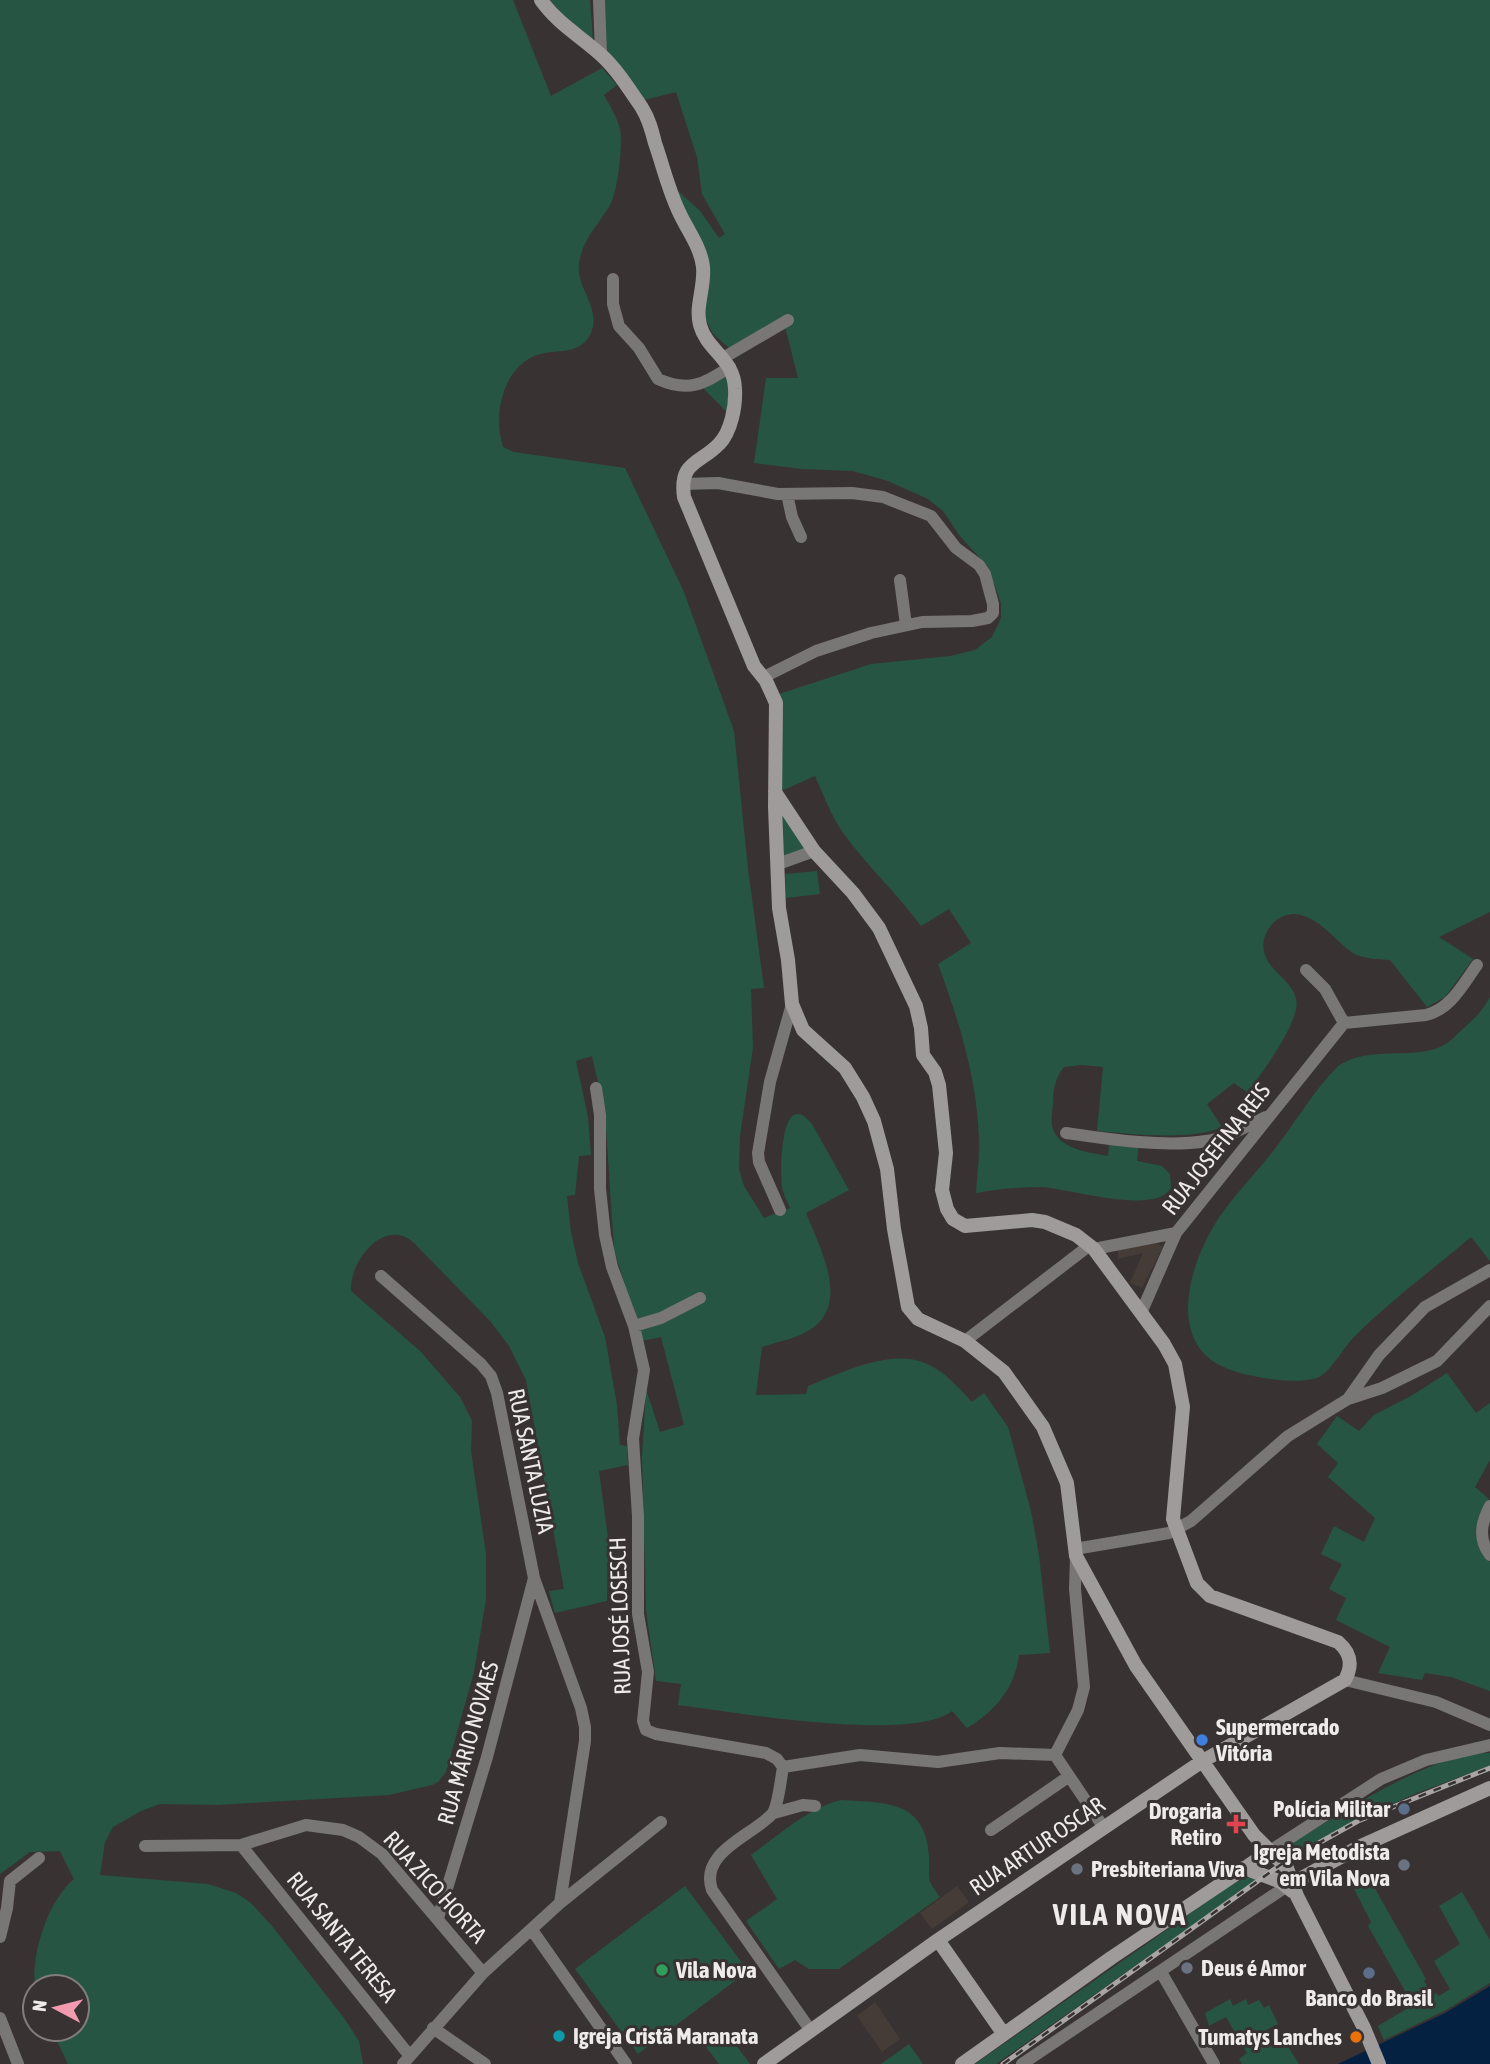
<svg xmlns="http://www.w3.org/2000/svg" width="1490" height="2064" font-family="'Asap Condensed',sans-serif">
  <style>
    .built { fill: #453b37 }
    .green { fill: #275543 }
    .water { fill: #042142 }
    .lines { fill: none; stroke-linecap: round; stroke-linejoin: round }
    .street { stroke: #797676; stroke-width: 12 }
    .secondary { stroke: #9f9b9a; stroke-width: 14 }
    .rail-casing { stroke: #a9a5a4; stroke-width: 5 }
    .rail { stroke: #383332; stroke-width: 2.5; stroke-dasharray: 8; stroke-linecap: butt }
    .shop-dot { fill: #3f7fe0; stroke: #383332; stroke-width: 2.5 }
    .service-dot { fill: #5c6f8a; stroke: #383332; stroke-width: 2.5 }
    .health-dot { fill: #e0444e; stroke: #383332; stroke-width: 2.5 }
    .worship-dot { fill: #6b7280; stroke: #383332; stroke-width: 2.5 }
    .leisure-dot { fill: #2e9e5b; stroke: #383332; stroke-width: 2.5 }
    .culture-dot { fill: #0f9aa8; stroke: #383332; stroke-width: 2.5 }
    .food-dot { fill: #e8710a; stroke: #383332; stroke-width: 2.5 }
    .labels { text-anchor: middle; stroke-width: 6; stroke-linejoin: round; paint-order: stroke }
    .street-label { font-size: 23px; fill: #eeebea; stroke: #383332 }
    .poi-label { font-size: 23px; font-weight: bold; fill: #eeebea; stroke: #383332; text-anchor: start }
    .district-label { font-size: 30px; font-weight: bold; letter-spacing: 2px; fill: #eeebea; stroke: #383332 }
  </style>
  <rect width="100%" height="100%" fill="#383332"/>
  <path class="built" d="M1153 1241 1163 1247 1142 1288 1130 1283 1143 1253 1118 1259V1248Z
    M957 1886 969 1902 932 1929 920 1913Z
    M875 2002 900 2039 882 2052 857 2016Z"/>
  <path class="green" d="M0 0H513L551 96 602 68 617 85 604 95C610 106 617 117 620 129 623 144 618 189 611 203 600 224 582 238 579 264 576 289 603 309 590 335 577 358 552 347 532 357 502 372 493 416 503 447L514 452 625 468 684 592 734 731 748 869 764 988 751 989 753 1047 740 1136 739 1169 744 1186 764 1218 790 1208C787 1201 783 1194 782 1187 780 1172 780 1085 812 1124L849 1190 806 1213C820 1248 852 1306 808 1331 794 1339 777 1342 762 1347L756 1395 806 1394 808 1386C841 1373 892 1347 927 1364 945 1372 959 1388 972 1402L984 1393 1008 1427 1031 1511 1039 1555 1050 1653 1019 1655C1015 1688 995 1711 967 1728L952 1711C911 1743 733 1712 678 1705L681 1684 656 1681 646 1610 642 1457 646 1389 660 1432 684 1425 661 1337 642 1341 614 1249 605 1113 592 1056 576 1061 588 1117 591 1155 579 1156 575 1195 567 1196 571 1232 578 1263 605 1337 617 1405 620 1445 627 1446 628 1465 599 1471 608 1538 607 1601 555 1613 549 1591 564 1589 526 1380 509 1346 490 1321 414 1243C385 1216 349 1261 351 1291L420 1351 460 1397 472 1421 471 1451 486 1554V1599L474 1672 446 1772 438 1782 432 1785 389 1795 216 1805 160 1804 141 1811 113 1827 105 1842 100 1875 208 1884 236 1893 251 1903 272 1926 344 2018 359 2041 363 2064H68L51 2029H77V1987H35C31 1953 48 1901 74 1879L60 1851 30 1852 0 1874Z
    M550 0H590L593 41 562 14Z
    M605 0H1490V912L1439 937 1473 959 1445 997 1427 1007 1390 960C1378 959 1363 959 1353 953 1334 940 1324 922 1301 915 1279 909 1257 933 1265 955 1272 975 1301 985 1296 1009 1291 1034 1262 1072 1248 1093L1234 1083 1207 1104 1222 1127C1194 1141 1128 1134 1097 1131L1103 1067 1081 1065 1064 1067C1055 1078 1053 1090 1053 1104 1052 1111 1051 1119 1052 1126 1057 1149 1090 1153 1108 1156L1109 1143 1139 1144 1137 1161 1162 1166 1170 1174 1171 1188C1155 1216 1068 1188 1041 1187 1019 1187 998 1189 976 1193 977 1175 980 1157 979 1139 977 1078 959 1021 938 964L971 943 949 909 921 926C897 893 867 866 844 834 831 816 824 796 815 776L781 791 779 694 871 664 950 656 975 650 992 637 1001 618V603L988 567 960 536 943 511 928 499 888 481 853 471 802 469 754 463 766 378H798L783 318 729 348 713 334 706 320V296L678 191 700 211 719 238 725 234 702 194 697 157 676 92 644 100 606 50Z
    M729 369 731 416 702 387Z
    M788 814 812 851 780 862 778 816Z
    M817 871 820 894 786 898 785 874Z
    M1490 997V1261L1471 1237C1433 1269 1389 1302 1354 1337 1344 1347 1331 1371 1319 1377 1299 1386 1246 1377 1226 1368 1163 1342 1191 1259 1220 1216 1237 1192 1259 1170 1277 1146 1297 1120 1315 1089 1338 1066 1370 1045 1409 1060 1440 1047 1450 1043 1457 1034 1465 1027 1475 1018 1484 1009 1490 997Z
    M1447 1373 1476 1413 1490 1403V1460L1475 1487 1489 1499 1481 1512 1484 1556 1490 1562V1691L1451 1677 1425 1673 1422 1680 1378 1673 1390 1647 1336 1620 1346 1598 1329 1589 1342 1564 1321 1554 1334 1526 1364 1542 1375 1518 1328 1477 1338 1463 1317 1444 1337 1416 1359 1431 1374 1415 1411 1396Z
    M1490 1753V1766L1417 1793 1355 1821 1289 1859 1281 1854V1850C1333 1819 1429 1752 1490 1753Z
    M841 1800C886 1803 926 1800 929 1857 930 1880 925 1877 940 1897L839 1969H809L795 1960 779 1969 746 1921 777 1899 751 1855C779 1835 808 1808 841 1800Z
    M1245 1878H1260L996 2064H975L1231 1885Z
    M1365 1882 1368 1888 1373 1885 1426 1979 1424 1981 1432 1996 1436 1993 1439 1996 1450 1989 1434 1961 1460 1944 1439 1906 1462 1892 1490 1940V1983L1446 2010 1384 2040 1378 2026 1413 2005 1368 1926 1371 1922 1354 1889Z
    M685 1886 748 1971 638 2054 575 1969Z
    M1230 1999 1233 2006 1246 1999 1248 2005 1259 2000 1264 2008 1269 2005 1278 2024 1264 2031 1273 2048 1285 2042 1299 2064H1242L1239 2059 1247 2053 1226 2017 1209 2026 1205 2013Z
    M716 2033 723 2042 730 2037 750 2064H719L703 2043Z
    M909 2044 923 2064H881Z"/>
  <path class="water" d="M1490 1986V2064H1338L1445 2013Z"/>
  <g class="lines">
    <path class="street" d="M599 0 601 54
      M613 279V304L619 326 639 348 658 379C689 393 703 384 730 367
      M723 358 788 320
      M683 484 718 483 778 494 852 493 883 497 931 516 956 548 979 565 985 574 993 604V613L988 618 972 621 922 622 871 633 816 651 764 677
      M787 494 792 517 801 537
      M900 580 906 625
      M778 864 814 851
      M1306 970 1325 989 1344 1023
      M596 1088 600 1115V1189L605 1235 612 1267 634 1326 644 1370 633 1439 638 1516V1614L648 1672 643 1721 646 1730 656 1734 766 1753 777 1759 783 1767 860 1755 938 1762 1000 1753 1055 1755
      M1066 1133C1107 1139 1165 1148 1206 1141 1227 1138 1247 1126 1266 1117
      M780 1210 759 1162 758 1153 770 1082 792 1004
      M1094 1249 1176 1233
      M381 1276 481 1364 491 1376 497 1393 534 1578 581 1708 585 1727V1741L560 1903
      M1141 1313 1176 1233 1344 1023 1426 1015C1451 1009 1463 984 1477 965
      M634 1326 661 1318 700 1298
      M965 1341 1090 1245
      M1348 1399 1382 1388 1437 1361 1490 1306
      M1490 1506C1481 1523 1478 1539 1490 1555
      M1075 1549 1169 1533 1191 1521 1288 1436 1348 1399 1379 1355 1425 1307 1490 1270
      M1345 1680 1436 1702 1490 1725
      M1055 1755 1078 1710 1084 1687 1075 1589 1076 1556
      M1055 1755 1104 1828
      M783 1767C781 1778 778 1807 772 1814 752 1836 699 1852 712 1890L811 2031
      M774 1813 803 1805 815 1806
      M991 1830 1068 1777
      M241 1845 409 2055
      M145 1846 241 1845 306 1825 343 1830 359 1837 382 1854 483 1973
      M1270 1851 1381 1779 1426 1760 1490 1745
      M438 1918 487 1757 534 1578
      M532 1930 626 2064
      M0 1937 7 1908 10 1881 39 1858
      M1161 1972 1214 2064
      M0 2018 18 2064
      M433 2028 485 2064
      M403 2064 483 1973 560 1903 661 1822
      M1022 2064 1287 1886"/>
    <path class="secondary" d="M541 0C557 23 580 36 600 54 616 68 630 90 642 108 649 119 652 131 655 143 663 166 669 192 680 214 688 231 701 248 703 267 705 287 695 306 700 325 707 351 734 358 735 389 736 406 731 432 719 444 700 464 679 461 684 497L754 666 766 681 776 703 775 807 779 908 788 960 792 1004 803 1030 845 1068 863 1097 874 1121 887 1169 894 1229 908 1307 918 1319 965 1341 1004 1372 1043 1427 1067 1483 1076 1556 1136 1666 1254 1835 1287 1868 1297 1896 1364 2028 1379 2064
      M1244 1868 1281 1882 1292 1891
      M1287 1886 1359 1847 1490 1788
      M938 1940 1003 2033
      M764 2064 938 1940 1201 1762 1345 1680C1353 1665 1351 1653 1338 1642L1210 1596 1197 1583 1173 1519 1183 1407 1175 1364 1164 1344 1094 1249 1076 1235 1045 1222 1032 1220 965 1226 953 1219 947 1209 942 1190 946 1153 939 1085 935 1072 923 1055 921 1028 916 1006 879 928 853 893 814 851 775 792
      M962 2064 1111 1958 1270 1851"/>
    <g class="rail-casing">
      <path id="rail" d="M1003 2064 1283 1863 1358 1821 1490 1768"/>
    </g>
    <use href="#rail" class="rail"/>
  </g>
  <circle class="shop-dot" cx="1202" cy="1740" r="7"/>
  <g class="service-dot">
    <circle cx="1404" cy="1809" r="7"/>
    <circle cx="1369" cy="1973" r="7"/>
  </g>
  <path class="health-dot" d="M1232.5 1813.5h7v7h7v7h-7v7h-7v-7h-7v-7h7z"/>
  <g class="worship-dot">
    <circle cx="1404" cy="1865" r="7"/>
    <circle cx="1077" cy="1869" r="7"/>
    <circle cx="1187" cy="1968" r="7"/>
  </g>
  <circle class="leisure-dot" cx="662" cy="1970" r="7"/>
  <circle class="culture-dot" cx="559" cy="2036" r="7"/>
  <circle class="food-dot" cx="1356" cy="2037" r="7"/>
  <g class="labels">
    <g class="street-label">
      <text transform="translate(1216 1149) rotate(-52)" y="8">RUA JOSEFINA REIS</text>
      <text transform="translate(531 1461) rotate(78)" y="8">RUA SANTA LUZIA</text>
      <text transform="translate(620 1616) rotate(-92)" y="8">RUA JOSÉ LOSESCH</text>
      <text transform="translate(468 1743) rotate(-74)" y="8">RUA MÁRIO NOVAES</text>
      <text transform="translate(1037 1846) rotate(-34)" y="8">RUA ARTUR OSCAR</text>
      <text transform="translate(435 1887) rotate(48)" y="8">RUA ZICO HORTA</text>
      <text transform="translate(342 1937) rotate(51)" y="8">RUA SANTA TERESA</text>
    </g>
    <g class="poi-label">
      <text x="1216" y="1735">Supermercado<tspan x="1216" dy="26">Vitória</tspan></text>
      <text x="1390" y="1817" text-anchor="end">Polícia Militar</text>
      <text x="1222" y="1819" text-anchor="end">Drogaria<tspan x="1222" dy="26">Retiro</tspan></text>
      <text x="1390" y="1860" text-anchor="end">Igreja Metodista<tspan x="1390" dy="26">em Vila Nova</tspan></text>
      <text x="1091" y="1877">Presbiteriana Viva</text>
      <text x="1201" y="1976">Deus é Amor</text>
      <text x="676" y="1978">Vila Nova</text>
      <text x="1369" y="2006" text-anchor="middle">Banco do Brasil</text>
      <text x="573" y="2044">Igreja Cristã Maranata</text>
      <text x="1342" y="2045" text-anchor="end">Tumatys Lanches</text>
    </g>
    <g class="district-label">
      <text x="1120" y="1925">VILA NOVA</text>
    </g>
  </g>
  <g transform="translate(56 2008) rotate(277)"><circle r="33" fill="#383332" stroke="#817d7c" stroke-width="2"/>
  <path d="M0-5L12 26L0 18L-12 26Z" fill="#f29ab0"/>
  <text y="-10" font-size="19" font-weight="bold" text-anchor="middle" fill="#eeebea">N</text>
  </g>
</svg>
